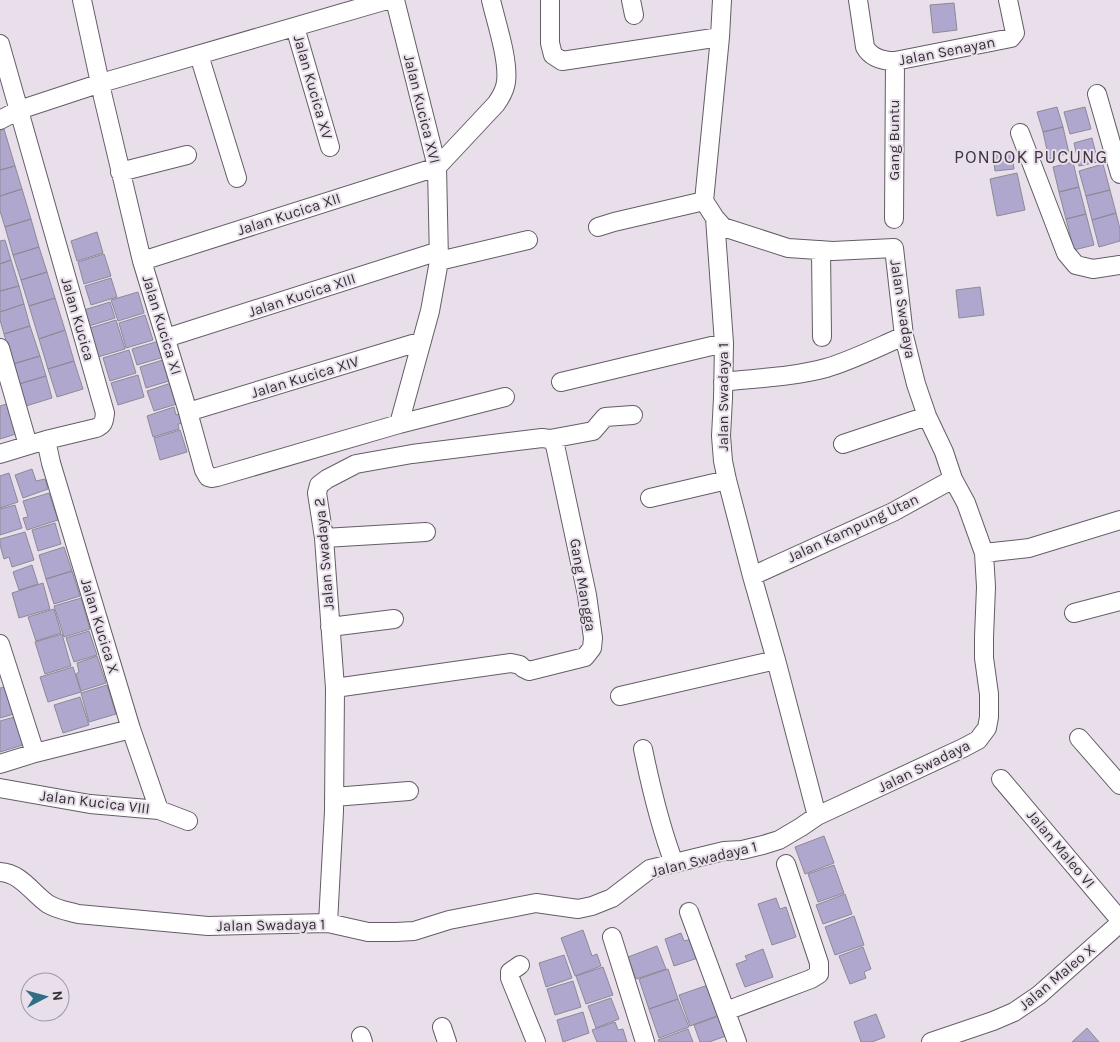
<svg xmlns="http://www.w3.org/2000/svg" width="1120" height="1042" font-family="Karla,sans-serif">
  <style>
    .building { fill: #b0a7ce; stroke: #8c8a96 }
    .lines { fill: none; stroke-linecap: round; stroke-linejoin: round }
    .minor-casing { stroke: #645d66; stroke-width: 20 }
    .minor { stroke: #fff; stroke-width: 18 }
    .labels { text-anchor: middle; stroke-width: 4; stroke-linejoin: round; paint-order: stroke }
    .street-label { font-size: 15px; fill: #333034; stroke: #e8dfeb }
    .quarter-label { font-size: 18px; letter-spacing: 1px; fill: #3e3740; stroke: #e8dfeb }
  </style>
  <rect width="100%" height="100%" fill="#e8dfeb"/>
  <path class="building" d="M954 3 957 30 933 33 930 5Z
    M1057 107 1063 127 1043 132 1037 112Z
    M1085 107 1091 129 1070 134 1064 112Z
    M1063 127 1069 153 1049 159 1043 132Z
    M4 129 15 166 0 170V131Z
    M1092 138 1098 162 1079 166 1074 143Z
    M1012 153 1014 169 995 171 993 155Z
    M1073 162 1079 187 1059 192 1053 167Z
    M1103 164 1110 190 1086 196 1079 171Z
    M15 166 22 189 0 196V170Z
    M1017 173 1025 210 997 216 990 179Z
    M1079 187 1086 214 1066 219 1059 192Z
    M22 189 31 219 5 227 0 211V196Z
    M1110 190 1116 213 1092 220 1086 196Z
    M1116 213 1120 229V241L1099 247 1092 220Z
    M1086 214 1094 245 1074 250 1066 219Z
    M31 219 39 247 13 255 5 227Z
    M97 232 103 253 77 261 71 241Z
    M5 240 11 260 0 264V241Z
    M39 247 47 272 21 280 13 255Z
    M104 254 111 276 84 284 78 262Z
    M11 260 19 286 0 291V264Z
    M47 272 55 298 29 306 21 280Z
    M111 278 117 297 91 305 85 286Z
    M19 286 24 304 0 312V291Z
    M980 287 984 315 959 318 956 290Z
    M138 292 144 313 118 321 111 300Z
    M55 298 65 330 39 339 29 306Z
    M110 302 115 318 89 326 84 310Z
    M24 304 30 326 4 334 0 320V312Z
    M145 315 153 340 126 348 119 323Z
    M116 320 125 349 98 357 90 328Z
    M30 326 40 356 13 364 4 334Z
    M65 330 74 361 48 369 39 339Z
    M159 341 164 357 137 365 132 349Z
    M129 350 136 373 110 381 103 358Z
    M40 356 46 376 19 384 13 364Z
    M166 359 172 380 146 388 140 367Z
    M74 361 83 389 57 397 48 369Z
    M138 375 144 397 118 405 111 383Z
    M46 376 52 398 26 406 19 384Z
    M174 382 180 403 154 411 147 391Z
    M10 403 19 433 0 439V406Z
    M174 407 176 415 181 413 184 423 178 424 179 429 153 437 147 416Z
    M180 430 187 452 160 460 154 438Z
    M32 469 36 481 45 479 48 489 23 498 15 475Z
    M9 473 18 502 0 508V476Z
    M49 493 58 520 27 530 23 518 28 517 23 501Z
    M15 505 22 528 0 535V509Z
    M55 523 61 544 38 551 32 530Z
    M25 532 34 560 12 567 9 557 4 559 0 545V539Z
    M64 547 72 571 46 579 39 555Z
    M32 565 38 584 19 590 13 572Z
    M72 571 80 596 54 604 46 579Z
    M43 583 50 609 19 618 12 593Z
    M81 598 90 629 64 637 54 606Z
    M54 609 61 633 36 641 28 617Z
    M89 631 97 655 74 662 66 638Z
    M62 634 71 666 45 674 35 642Z
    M97 656 106 683 81 691 76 674 79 672 77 663Z
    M73 667 81 692 48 702 40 677Z
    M107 685 116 714 89 722 81 693Z
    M5 687 14 714 0 718V688Z
    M80 697 89 725 63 733 54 705Z
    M18 716 26 744 0 752V721Z
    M824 836 834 863 805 874 795 847Z
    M834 865 844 893 818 902 808 874Z
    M845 894 852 914 823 924 816 905Z
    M776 898 780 909 786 907 796 937 772 945 758 904Z
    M854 916 864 945 835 955 825 927Z
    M583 930 592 956 597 954 601 966 575 976 561 938Z
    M681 933 684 941 692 939 698 958 674 966 665 939Z
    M657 946 666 969 636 979 628 957Z
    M863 947 871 969 864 972 866 978 850 984 839 956Z
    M763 949 773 977 745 987 736 964 747 960 745 956Z
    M564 955 572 978 546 987 539 963Z
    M603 967 613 995 586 1004 576 976Z
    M668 969 678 999 649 1009 639 979Z
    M573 981 581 1007 555 1015 547 989Z
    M708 985 719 1015 690 1026 679 995Z
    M611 998 619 1019 596 1028 588 1006Z
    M678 999 689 1027 659 1038 649 1009Z
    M583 1012 589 1033 563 1042 557 1020Z
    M876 1014 885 1037 872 1042H861L854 1022Z
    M719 1016 726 1036 709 1042H700L694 1025Z
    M615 1022 618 1030 623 1029 627 1042H597L592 1030Z
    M1087 1028 1099 1042H1072Z
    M688 1029 693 1042H659L658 1040Z"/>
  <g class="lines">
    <g class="minor-casing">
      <path id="minor" d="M82 0 103 97 142 261 188 412 204 470 208 477 212 478 217 477 399 424 505 397
        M395 0 437 167 439 261 430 311 399 424
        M550 0V43L553 55 562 61 720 37
        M631 0 634 15
        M858 0 865 47C871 58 883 61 895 61L1011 38 1015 33 1008 0
        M295 27 330 147
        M0 44 105 413C104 421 104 425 96 428L46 440 0 454
        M199 55 237 178
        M1097 94 1120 174
        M0 120 19 110 101 83 387 0
        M1020 133 1066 253 1076 265 1093 269 1120 265
        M120 172 187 155
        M715 218 724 343 723 398 721 436 723 461 727 480 752 576 776 660 817 816
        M894 219 895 61
        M598 227 614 222 704 201
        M821 250 822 337
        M142 261 437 167 496 104C501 97 505 90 506 82 509 60 496 22 491 0
        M439 261 528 240
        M166 338 439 251
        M0 348 28 445
        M561 382 724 343
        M723 382C757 378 793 377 826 368 853 360 878 347 904 336
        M188 412 422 341
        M46 440 51 463 131 729 159 810
        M843 444 927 416
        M650 498 727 480
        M324 538 426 532
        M984 553 1029 548 1120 520
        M752 576 893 512 953 479
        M1074 613 1120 601
        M330 627 394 619
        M0 644 35 753
        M335 688 511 663 520 665 523 668 529 671 585 657 592 648 593 638 587 595 555 445 550 439
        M620 696 776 660
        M1079 738 1120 785
        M643 749C651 788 660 826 674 863
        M0 764 35 753 131 729
        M1001 779 1120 920
        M0 788 90 804 159 810 188 821
        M334 797 409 791
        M0 872C21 873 32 893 48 904 58 910 68 911 78 914L208 926 328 923 368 932H396L414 931 449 920 536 903 578 909 592 906 612 898 650 869 724 851 742 850 763 845 779 840 801 827 817 816 963 748 978 740 987 728 989 717V694L984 658V637L986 587 984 553 966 503 953 479 944 452 927 416 916 384 904 336 894 248 833 251 788 248 723 227 715 218 704 201 720 37 722 0
        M689 912 737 1042
        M328 923 334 811 335 688 324 538 317 493 319 485 327 479 356 464 412 454 542 438 550 439 593 431 605 417 633 415
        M612 937 645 1042
        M520 965 510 972V978L536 1042
        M726 1011 811 979 819 974V963L786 864
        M442 1027 447 1042
        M361 1036 363 1042
        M931 1042 993 1021 1014 1012 1039 995 1120 923"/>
    </g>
    <use href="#minor" class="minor"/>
  </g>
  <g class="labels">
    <g class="street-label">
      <text transform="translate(947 51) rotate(-11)" y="5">Jalan Senayan</text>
      <text transform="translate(313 87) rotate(74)" y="5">Jalan Kucica XV</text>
      <text transform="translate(422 109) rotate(76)" y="5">Jalan Kucica XVI</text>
      <text transform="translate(894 140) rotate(-90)" y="5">Gang Buntu</text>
      <text transform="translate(289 214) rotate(-18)" y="5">Jalan Kucica XII</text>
      <text transform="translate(302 295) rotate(-18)" y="5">Jalan Kucica XIII</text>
      <text transform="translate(903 309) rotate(81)" y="5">Jalan Swadaya</text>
      <text transform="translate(78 319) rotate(74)" y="5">Jalan Kucica</text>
      <text transform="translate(162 325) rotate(73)" y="5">Jalan Kucica XI</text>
      <text transform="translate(305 377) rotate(-17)" y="5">Jalan Kucica XIV</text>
      <text transform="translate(723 397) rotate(-90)" y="5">Jalan Swadaya 1</text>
      <text transform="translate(853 528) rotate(-25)" y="5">Jalan Kampung Utan</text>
      <text transform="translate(324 554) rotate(-95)" y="5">Jalan Swadaya 2</text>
      <text transform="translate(583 585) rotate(80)" y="5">Gang Mangga</text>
      <text transform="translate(100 626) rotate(73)" y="5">Jalan Kucica X</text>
      <text transform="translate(924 766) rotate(-26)" y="5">Jalan Swadaya</text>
      <text transform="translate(95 802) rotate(7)" y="5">Jalan Kucica VIII</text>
      <text transform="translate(1061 849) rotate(50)" y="5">Jalan Maleo VI</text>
      <text transform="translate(704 859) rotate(-14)" y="5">Jalan Swadaya 1</text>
      <text transform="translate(271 925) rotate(-1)" y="5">Jalan Swadaya 1</text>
      <text transform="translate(1057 977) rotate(-40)" y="5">Jalan Maleo X</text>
    </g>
    <g class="quarter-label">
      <text x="1031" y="163">PONDOK PUCUNG</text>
    </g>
  </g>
  <g transform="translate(45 997) rotate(84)"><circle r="24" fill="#e8dfeb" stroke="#a099a2"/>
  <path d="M0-4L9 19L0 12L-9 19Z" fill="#2f6e83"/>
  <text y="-8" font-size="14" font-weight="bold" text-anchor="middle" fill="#333034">N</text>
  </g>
</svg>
